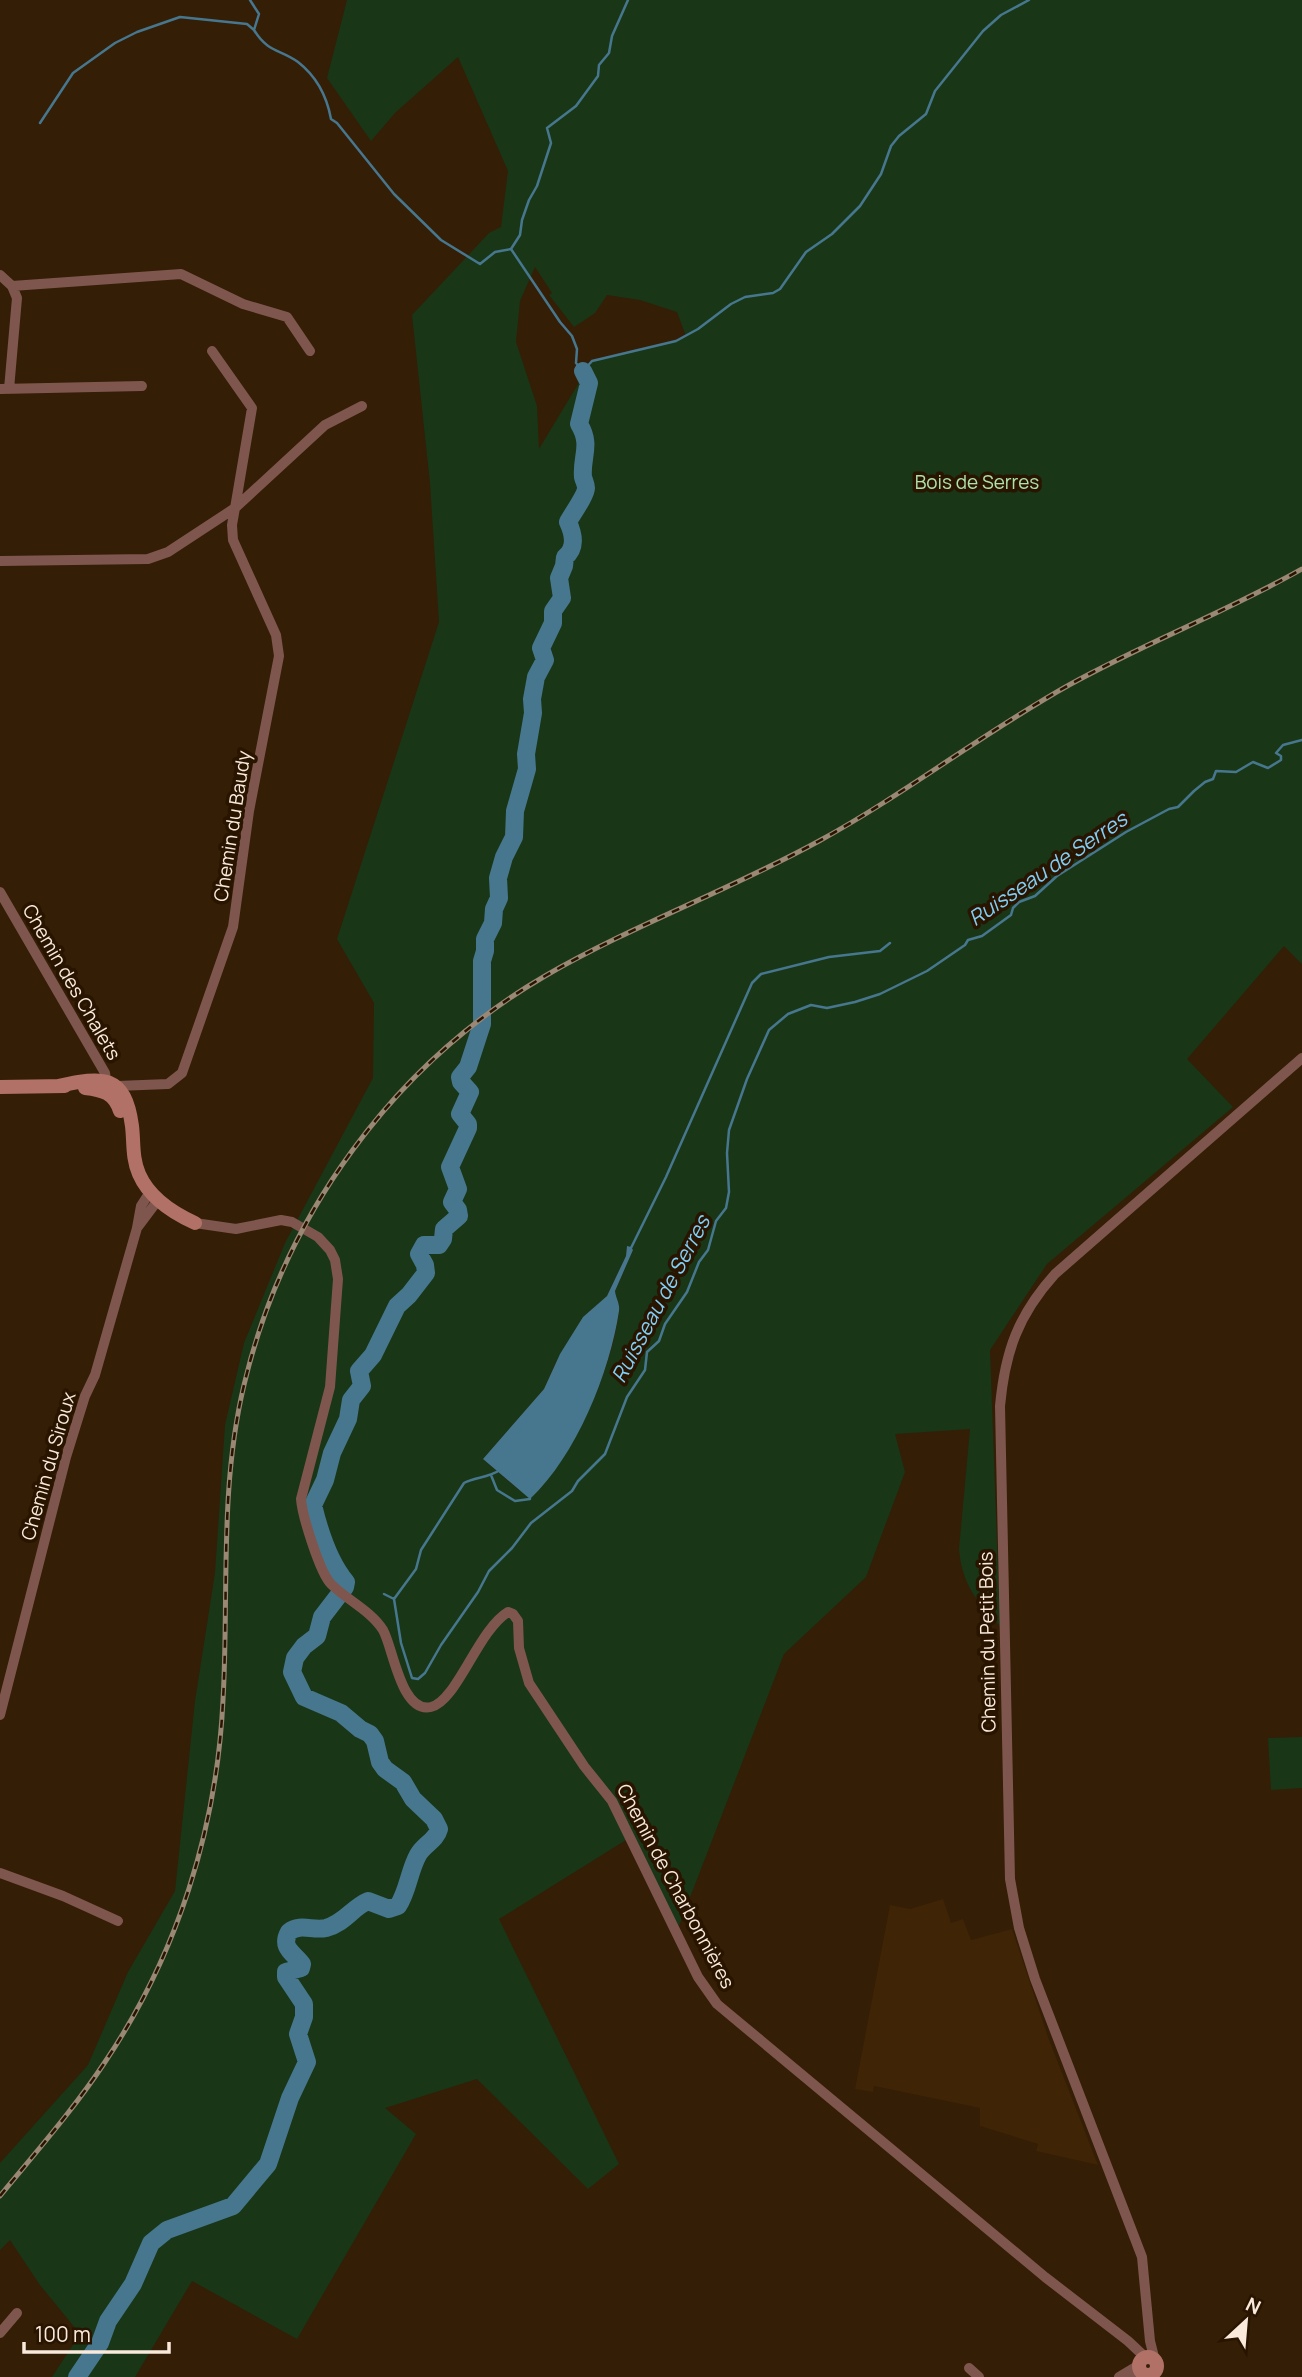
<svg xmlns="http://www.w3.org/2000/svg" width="1302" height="2377" font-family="Manrope,sans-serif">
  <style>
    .built { fill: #3f2405 }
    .green { fill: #193617; fill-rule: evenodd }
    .water { fill: #47778f }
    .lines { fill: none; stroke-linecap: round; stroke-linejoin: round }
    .stream { stroke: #47778f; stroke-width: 2.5 }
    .river { stroke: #47778f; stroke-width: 18 }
    .street { stroke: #7e564e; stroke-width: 10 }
    .secondary { stroke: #b27166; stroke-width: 14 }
    .rail-casing { stroke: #9a8774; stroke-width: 5 }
    .rail { stroke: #291400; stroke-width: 2.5; stroke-dasharray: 8; stroke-linecap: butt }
    .labels { text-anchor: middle; stroke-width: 7; stroke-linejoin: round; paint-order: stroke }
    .park-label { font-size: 19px; fill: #aee2a8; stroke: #291400 }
    .street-label { font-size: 19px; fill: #f9eadc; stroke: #291400 }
    .water-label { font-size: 21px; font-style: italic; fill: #81cff6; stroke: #291400 }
  </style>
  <rect width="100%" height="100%" fill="#341e06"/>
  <path class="built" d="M943 1899 951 1923 963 1919 971 1940 1012 1929 1048 2037 1098 2165 1036 2151 1038 2144 980 2126V2108L874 2086 873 2092 855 2089 890 1905 910 1909Z"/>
  <path class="green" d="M347 0H1302V964L1284 946 1187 1059 1233 1107 1047 1264 990 1350 1000 1626C976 1601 962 1584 959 1549L970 1429 895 1434 905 1472 866 1577 784 1654 679 1926 626 1840 499 1919 619 2164 588 2189 477 2079 385 2108 416 2134 297 2339 192 2281 135 2377H52L80 2334 40 2285 10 2240 0 2250V2163L88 2065 128 1972 175 1891 195 1701 215 1573 225 1425 244 1343 285 1243 373 1078 374 1003 337 939 439 622 430 483 412 315 489 233 501 227 508 171 458 57 395 113 371 141 327 78ZM535 267 552 293 549 295 574 327 595 313 607 295 640 300 677 312 686 336 665 344 592 361 539 449 537 406 516 342 520 301ZM627 1247H631L633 1250 615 1291C616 1299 620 1303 619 1312 610 1375 578 1441 537 1492L519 1490 483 1459 544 1389 556 1362 583 1317 607 1296 626 1256Z
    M1302 1737V1788L1271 1790 1268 1738Z"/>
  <path class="water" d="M627 1246 631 1247 633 1250 615 1291C616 1299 620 1303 619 1311 610 1372 576 1456 530 1499L483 1459 544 1389 560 1354 583 1317 607 1296 626 1256Z"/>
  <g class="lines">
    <path class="stream" d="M250 0 259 14 254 30C268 53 280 49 298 62 316 76 327 97 331 119L337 123 394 194 441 240 480 264 495 252 511 249
      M40 123 73 73 115 43 137 32 180 17 247 24 254 30
      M511 249 560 322 572 336 577 349 576 363 583 371 592 361 676 341 698 329 731 304 745 297 773 293 780 289 806 252 832 234 860 206 881 174 891 146 899 136 926 114 935 91 983 31 1001 15 1029 0
      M511 249 520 235 522 220 529 200 537 186 551 143 547 128 576 106 598 76 599 65 609 53 612 36 628 0
      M630 1250 666 1177 752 983 761 974 829 957 880 951 890 943
      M491 1475 497 1490 515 1501 530 1499
      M384 1594 394 1599 401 1643 412 1678 418 1679 425 1673 441 1645 478 1592 489 1571 512 1548 531 1523 572 1491 578 1481 605 1454 627 1397 645 1370 647 1352 659 1341 665 1324 687 1292 699 1262 708 1250 716 1221 726 1208 729 1192 727 1153 729 1130 747 1079 769 1030 788 1014 811 1005 827 1008 855 1002 880 994 927 971 965 945 968 940 982 936 1011 915 1013 908 1019 902 1035 896 1057 876 1126 832 1169 809 1178 807 1194 791 1205 782 1213 779 1216 771 1236 772 1253 762 1268 768 1281 760V756L1276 753 1283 745 1302 740
      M394 1599 416 1569 421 1550 464 1483C475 1477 488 1478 500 1470"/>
    <path class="river" d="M77 2377 100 2343 108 2321 133 2284 151 2243 167 2230 233 2206 268 2164 290 2098 307 2062 298 2034 304 2017V2004L286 1977V1972L301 1968 302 1964C294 1953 280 1948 289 1932 300 1923 313 1931 326 1928 345 1923 353 1907 368 1901L389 1909 398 1906C408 1891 409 1871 418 1855 424 1844 436 1841 439 1829L434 1819 413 1799 403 1782 385 1769 380 1762 375 1741 370 1734 360 1729 341 1713 304 1697 292 1672 295 1658 304 1646 317 1636 322 1617 345 1587 346 1582C329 1562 319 1530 313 1505L325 1480 332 1453 348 1419 351 1400 362 1386 359 1371 373 1355 397 1306 409 1295 426 1273 425 1265 419 1254 424 1245H439L443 1239 444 1229 459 1216 458 1210 452 1202 458 1189 450 1167 468 1128V1124L460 1114 470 1092 461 1082 460 1077 468 1067 482 1024V961L485 951V939L493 923 494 909 499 898 498 878 504 857 514 837 515 811 527 769 526 754 533 713 532 699 536 677 545 660 541 648 553 623V611L562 598 559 578 564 566 565 557C576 549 574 535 568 522 571 516 586 495 586 488 586 484 584 481 583 477 581 457 592 445 579 424L589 383 583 371"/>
    <path class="street" d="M0 275 12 286 17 298 9 389
      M12 286 181 274 243 304 287 317 310 351
      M0 389 142 386
      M0 561 148 559 168 552 235 508 252 408 212 351
      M0 892 105 1073 108 1092 117 1086 168 1084 182 1073 233 927 249 811 279 656 276 635 233 540 232 525 235 508 325 425 362 406
      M150 1192 141 1206 137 1228 158 1200
      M195 1223 236 1229 281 1220 292 1222 318 1237 330 1250 335 1260 338 1279 330 1387 301 1499C302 1515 320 1573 331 1584 347 1600 371 1611 383 1630 393 1647 401 1714 431 1707 457 1701 478 1630 508 1612L513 1614 518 1621 519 1648 529 1683 584 1766 612 1801 698 1977 717 2004 1045 2277 1128 2341 1145 2357
      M0 1715 66 1457 85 1396 95 1375 137 1228
      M0 1873 63 1896 118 1921
      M0 2333 17 2313
      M1155 2361 1150 2341 1142 2257 1035 1979 1019 1928 1010 1879 1000 1406C1005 1352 1018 1315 1055 1274L1302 1058
      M969 2368 979 2377
      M1127 2375H1145
      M1119 2377 1139 2365"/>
    <path class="secondary" d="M58 1086C103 1076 125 1074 132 1126 134 1143 132 1158 139 1174 149 1197 173 1213 195 1223
      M0 1087 65 1086
      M85 1088C103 1090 114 1093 120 1111
      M1139 2366a9 9 0 1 1 18 0a9 9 0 1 1-18 0Z"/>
    <g class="rail-casing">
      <path id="rail" d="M0 2196C36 2152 74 2109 105 2062 177 1955 217 1829 223 1700 229 1595 219 1489 244 1385 284 1215 394 1064 545 976 633 925 730 890 819 841 905 794 983 733 1069 685 1145 643 1226 612 1302 569"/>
    </g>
    <use href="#rail" class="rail"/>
  </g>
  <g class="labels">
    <g class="park-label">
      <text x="977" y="489">Bois de Serres</text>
    </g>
    <g class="street-label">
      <text transform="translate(232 826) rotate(-81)" y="7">Chemin du Baudy</text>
      <text transform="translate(72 982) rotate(60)" y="7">Chemin des Chalets</text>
      <text transform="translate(48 1466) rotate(-74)" y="7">Chemin du Siroux</text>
      <text transform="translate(987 1642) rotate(-91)" y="7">Chemin du Petit Bois</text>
      <text transform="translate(676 1886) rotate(62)" y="7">Chemin de Charbonnières</text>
    </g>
    <g class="water-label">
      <text transform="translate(1048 869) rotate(-34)" y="7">Ruisseau de Serres</text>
      <text transform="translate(661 1299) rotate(-62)" y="7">Ruisseau de Serres</text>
    </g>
  </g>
  <g transform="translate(1246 2321) rotate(26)" stroke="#291400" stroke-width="5" paint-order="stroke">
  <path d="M0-5L12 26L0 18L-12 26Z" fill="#f9eadc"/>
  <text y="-10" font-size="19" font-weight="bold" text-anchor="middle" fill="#f9eadc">N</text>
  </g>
  <path d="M24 2342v10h145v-10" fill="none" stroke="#f9eadc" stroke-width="3.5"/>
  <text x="35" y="2342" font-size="21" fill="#f9eadc" stroke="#291400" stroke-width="5" paint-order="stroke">100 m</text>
</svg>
